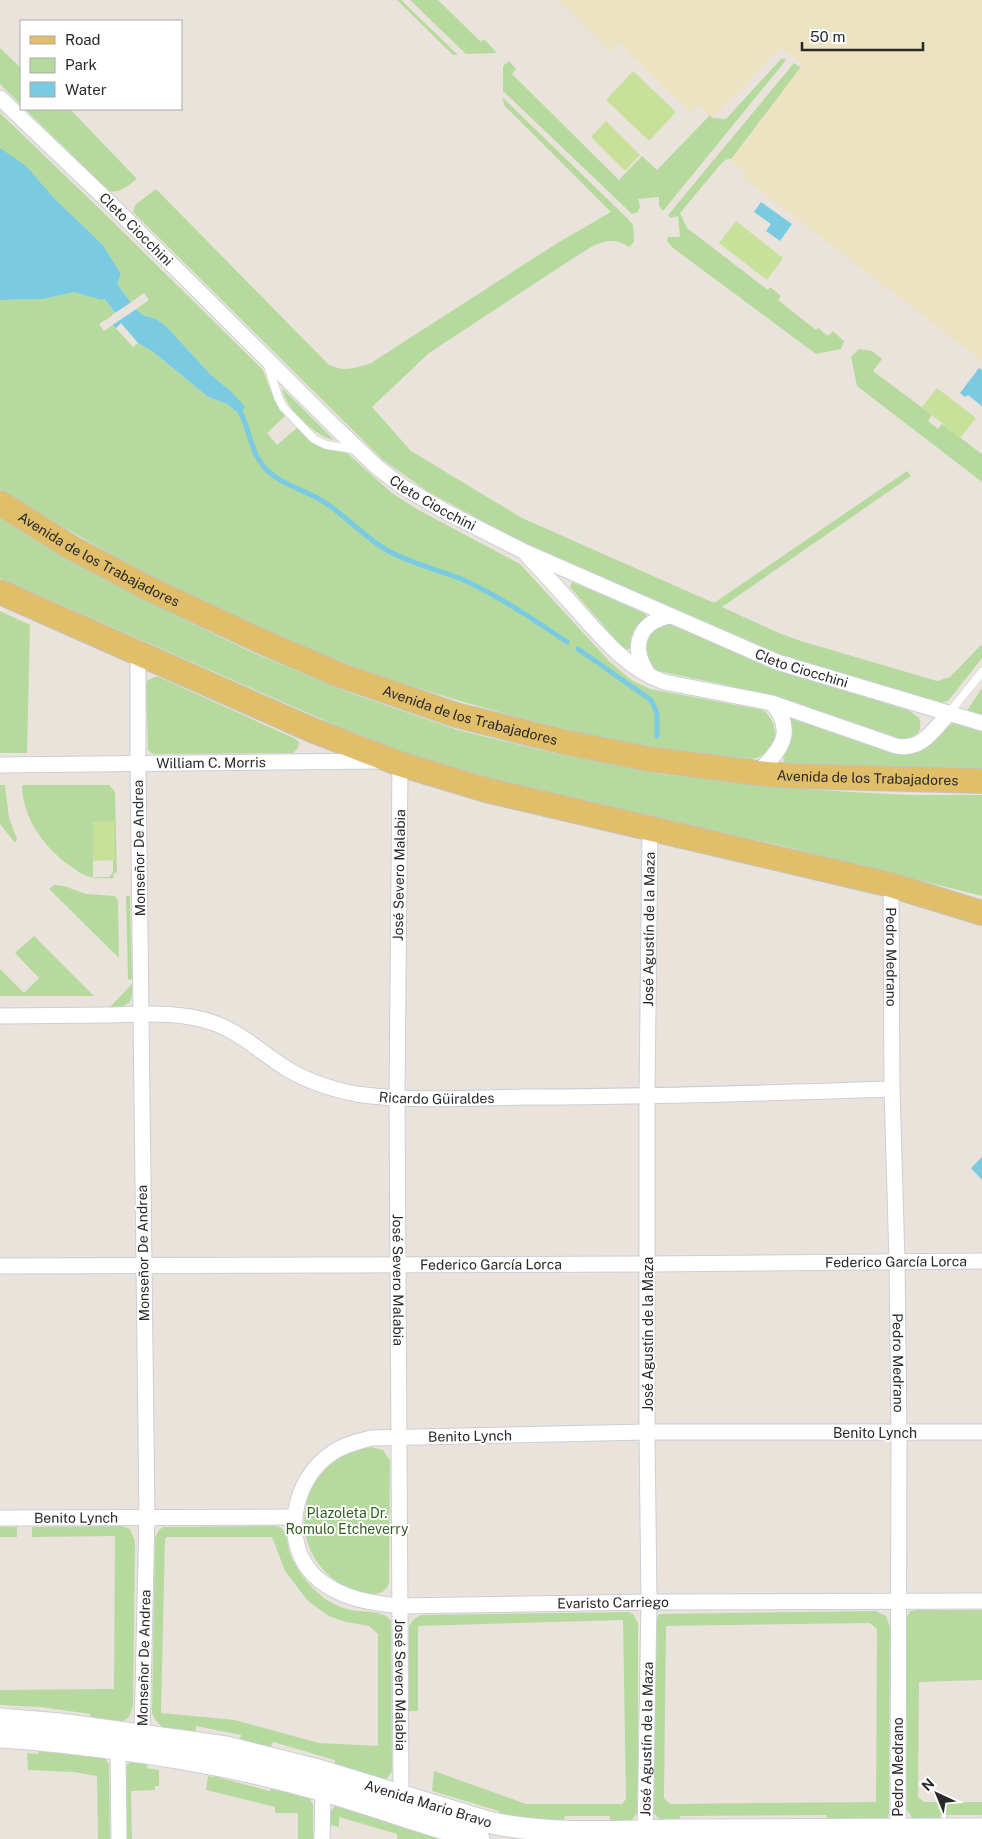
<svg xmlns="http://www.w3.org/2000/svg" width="982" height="1839" font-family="'Public Sans',sans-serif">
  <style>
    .green { fill: #b6da9e; fill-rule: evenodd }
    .sand { fill: #ebe3c2 }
    .pitch { fill: #c7e19b }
    .water { fill: #7acbe1 }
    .pier { fill: #eae3dc }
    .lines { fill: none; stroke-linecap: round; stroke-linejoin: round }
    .stream { stroke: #7acbe1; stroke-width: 5 }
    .service-casing { stroke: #cbced9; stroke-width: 9 }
    .minor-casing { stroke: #cbced9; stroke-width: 17 }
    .secondary-casing { stroke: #cbced9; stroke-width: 23 }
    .primary-casing { stroke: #c3c3c3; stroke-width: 26 }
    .service { stroke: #fff; stroke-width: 8 }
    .minor { stroke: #fff; stroke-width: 15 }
    .secondary { stroke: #fff; stroke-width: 21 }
    .primary { stroke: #e1be6a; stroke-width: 24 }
    .labels { text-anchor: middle; stroke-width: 4; stroke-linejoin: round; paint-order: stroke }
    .street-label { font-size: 14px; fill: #292929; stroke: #fff }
    .park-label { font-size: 14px; fill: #315d21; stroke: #fff }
  </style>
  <rect width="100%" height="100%" fill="#eae3dc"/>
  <path class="green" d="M397 0H401L458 55H453Z
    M410 0H438L481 42 484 39 497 53 466 54Z
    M0 48 21 68V105L0 84Z
    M782 58 786 60 663 211 659 206V197L638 199 640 207 638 212 632 214 503 91V66L509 61 516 69 512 74 619 180 642 156 657 170 710 115 713 118 726 119Z
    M794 63 801 68 732 158 725 160 720 165 680 213 687 228 768 290 770 287 781 296 778 300 816 330 818 328 828 336 833 331 844 341 841 349 816 354 673 248 667 241 668 237H680L678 216 670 218 668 215Z
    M503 98 627 218 633 225 634 242 629 247C609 233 593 246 575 257L429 353 372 407 411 451 522 518 714 603 907 471 911 476 722 607 779 633 801 641 937 681 950 677 982 644V658L948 701 940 703 792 660 672 609 525 544 427 491 383 460 133 212 135 205 156 189 328 364C343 373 356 368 371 363L559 242 611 212 504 105Z
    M25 109H70L137 179C128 185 120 194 109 191Z
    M0 113 104 213 263 370 275 402 285 416 267 433 277 445 297 428 310 442 325 449 347 453 392 493 415 508 514 561 520 564 609 661 631 680 650 689 763 710C783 726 777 755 752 759 723 756 692 754 663 749 618 742 573 731 529 720 471 705 414 688 358 668 233 622 113 559 0 489V300L43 299 74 292 101 299 104 297 115 314 99 324 104 331 113 325 133 347 138 343 152 351 208 397 227 404 239 414 231 391 211 375 166 326 156 319 143 315 136 309 149 300 144 293 131 302 117 284 121 274 103 245 56 200 34 175 0 148Z
    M859 349 872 351 882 359 873 371 932 415 928 421 938 429 942 424 982 454V482L857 386 851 357Z
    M282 388 334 440C316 437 284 407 282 388Z
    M0 518 67 560 142 599 247 650 345 691 458 730 558 754 661 774 791 788 851 792 908 795H982V896L783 846 515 786 409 755 342 728 0 578Z
    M572 582 645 613 647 618C637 627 631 634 631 647L629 649H624L570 587Z
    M0 611 30 625 27 753H0Z
    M671 623 787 671 910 711 919 718C924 732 915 738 902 741L770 696 726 685 658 671 654 669 644 652 650 630Z
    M154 677H159L294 738 299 742 298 748 293 753 153 754 148 750V746L146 685 147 681Z
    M982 688V718L966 712Z
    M790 717 886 749 942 731 954 722 982 729V768L784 765 783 755 791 734Z
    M0 785H5L9 818 17 839 15 843 0 824Z
    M22 785H109L115 792 117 873 116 872 113 875 114 878C107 878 98 879 91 877 83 876 77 870 70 866 43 846 23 819 22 785ZM93 822 115 860H113V872L109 877H93Z
    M54 885 64 886 86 894 115 896 118 901 119 958 49 889Z
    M126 896H130L132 979 128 980Z
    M34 936 94 996H0V969L24 993 39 978 15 953Z
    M132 984C133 1004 129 1007 110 1007Z
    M371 1447 383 1450 390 1461 389 1583C385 1595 375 1595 364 1593 294 1577 283 1488 345 1454 353 1450 363 1449 371 1447Z
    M122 1526 130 1529 135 1541 133 1706C128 1730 109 1722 91 1720L90 1714 41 1707 0 1705V1690L114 1689 115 1536 32 1537V1527Z
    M270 1526C274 1526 279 1526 281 1528 287 1532 287 1544 289 1550 293 1565 305 1581 317 1592 326 1601 338 1607 351 1610 363 1613 383 1609 391 1621L392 1771 386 1780 335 1767V1760L273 1742 270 1749 240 1742 241 1735 196 1726 195 1734C175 1731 161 1734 152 1713L155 1538 159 1530 163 1527ZM167 1537H272L285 1571 308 1601 329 1616 346 1622 369 1626 378 1634V1746L319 1743 235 1720 161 1713 165 1539Z
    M0 1527H17V1537H0Z
    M919 1610H982V1680L919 1682 918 1797 924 1802H982V1815H940V1821L913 1819 907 1810 905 1621 910 1611Z
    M876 1611 886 1616 890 1627 889 1814 887 1819 828 1821 826 1815 680 1816 679 1822C668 1822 659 1823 653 1811L655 1626 658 1615 661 1614ZM870 1623 877 1629 876 1802 670 1804 664 1798 666 1626Z
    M628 1612 633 1614 638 1623V1812L631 1821 610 1822V1816H565L564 1822 499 1817V1811L432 1791 434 1771 526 1804H622L626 1799 623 1620 418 1626V1711H408L409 1626 414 1619 421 1615Z
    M39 1748 104 1756 109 1765 110 1839H98L97 1776 74 1772 28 1770 27 1753 39 1754Z
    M131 1761H148L147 1768 159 1770V1786H155V1790L131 1791 132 1839H127L125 1770 126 1766Z
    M215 1772 221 1773 220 1778 270 1791 272 1785 308 1795 313 1805V1839H298V1813H275V1807L206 1790 208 1776 214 1777Z
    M336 1804 462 1839H397V1834L339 1817V1827L330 1825 331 1811Z"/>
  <path class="sand" d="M558 0H982V361L742 177 745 173 730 161 803 64 781 48 713 118 698 105 690 113 619 43 610 51Z"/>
  <path class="pitch" d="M633 71 676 112 649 141 606 100Z
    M606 121 640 155 625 171 591 137Z
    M736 221 783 258 767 280 719 243Z
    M937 388 976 418 960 438 922 407Z
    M114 821 115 860 93 861V822Z"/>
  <path class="water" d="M0 148 26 166 56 200 103 245 121 274 117 284 136 309 143 315 156 319 166 326 211 375 231 391 245 407 239 414 227 404 208 397 152 351 138 343 121 323 116 328 113 325 115 313 104 298 102 300 74 292 43 299 0 300Z
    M761 202 792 224 780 241 766 231 771 224 754 212Z
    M979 368 982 370V406L968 395 965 397 960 393Z
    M982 1157V1180L971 1168Z"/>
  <path class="pier" d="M133 301 138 308 111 326 112 315Z"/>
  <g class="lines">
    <path class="stream" d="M237 406C250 425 249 451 265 468 280 484 302 489 321 500 344 514 362 535 385 549 410 564 439 569 466 581 502 598 534 620 567 642
      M578 649 651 700 657 713V736"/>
    <g class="service-casing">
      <path id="service" d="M268 365 278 397 283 407 314 439 326 445 354 449
        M949 713 982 672"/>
    </g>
    <g class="minor-casing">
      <g id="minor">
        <path id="s1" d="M0 98 113 206 336 428 377 467 403 487 448 513 523 551 777 662 982 723"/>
        <path d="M527 555C545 574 562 593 579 612 603 639 629 670 664 682L772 703C797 732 780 751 757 773"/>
        <path d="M647 672C630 646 639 622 670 616"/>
        <path d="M772 703 896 746C921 751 933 731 948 714"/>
        <path id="s2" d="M400 764 397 1098 401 1795"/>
        <path id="s3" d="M0 765 381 761"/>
        <path id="s4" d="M891 885 892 1089 897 1261 899 1433 898 1839"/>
        <path id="s5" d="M0 1016C37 1016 73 1015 110 1015 144 1014 181 1011 214 1023 241 1033 261 1052 284 1067 306 1081 331 1089 356 1094 412 1102 470 1098 526 1097 648 1097 770 1093 892 1089"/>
        <path id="s6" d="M0 1266 648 1264 982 1261"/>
        <path id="s7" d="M982 1432H647L371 1438C357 1442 343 1445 332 1453 292 1479 279 1546 318 1579 342 1599 371 1603 400 1606L649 1602 982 1601"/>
        <path id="s8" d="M0 1518 294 1517"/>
        <path id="s9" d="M119 1839 118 1749 142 1735 147 1517 138 765V652"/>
        <path d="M322 1839 323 1791"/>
        <path id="s10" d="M645 1839 649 1602 647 1432V1097L650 829"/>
      </g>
    </g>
    <g class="secondary-casing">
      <g id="secondary">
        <path id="s11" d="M0 1719 60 1724 226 1747 318 1770 488 1822C548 1836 616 1831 678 1830 779 1830 881 1829 982 1829"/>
        <path d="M0 1737C39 1739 78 1744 117 1749 188 1758 255 1771 324 1791 376 1806 427 1825 479 1839"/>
      </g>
    </g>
    <g class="primary-casing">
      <g id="primary">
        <path id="s12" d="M0 503 72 548 150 589 256 639 337 674 456 715 564 742 649 759 757 773 792 776 982 781"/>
        <path d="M0 592 312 730 400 764 486 790 891 885 982 913"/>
      </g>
    </g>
    <use href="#service" class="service"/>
    <use href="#minor" class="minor"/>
    <use href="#secondary" class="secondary"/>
    <use href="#primary" class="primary"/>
  </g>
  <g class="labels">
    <g class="street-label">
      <text dy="5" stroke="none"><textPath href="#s1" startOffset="189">Cleto Ciocchini</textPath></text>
      <text dy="5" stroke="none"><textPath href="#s1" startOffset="594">Cleto Ciocchini</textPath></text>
      <text dy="5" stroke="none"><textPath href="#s12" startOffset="114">Avenida de los Trabajadores</textPath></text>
      <text dy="5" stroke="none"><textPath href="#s1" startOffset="999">Cleto Ciocchini</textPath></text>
      <text dy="5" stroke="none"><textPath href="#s12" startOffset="518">Avenida de los Trabajadores</textPath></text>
      <text dy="5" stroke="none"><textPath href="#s3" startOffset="211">William C. Morris</textPath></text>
      <text dy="5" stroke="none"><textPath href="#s12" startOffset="922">Avenida de los Trabajadores</textPath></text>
      <text transform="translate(139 848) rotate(-91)" y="5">Monseñor De Andrea</text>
      <text transform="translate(399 875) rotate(-89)" y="5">José Severo Malabia</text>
      <text dy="5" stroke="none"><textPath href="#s10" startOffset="910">José Agustín de la Maza</textPath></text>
      <text dy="5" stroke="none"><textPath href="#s4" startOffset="72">Pedro Medrano</textPath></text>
      <text dy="5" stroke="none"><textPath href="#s5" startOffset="456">Ricardo Güiraldes</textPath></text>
      <text transform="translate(143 1253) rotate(-91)" y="5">Monseñor De Andrea</text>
      <text dy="5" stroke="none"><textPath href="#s6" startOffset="896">Federico García Lorca</textPath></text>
      <text dy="5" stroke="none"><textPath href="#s6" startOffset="491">Federico García Lorca</textPath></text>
      <text dy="5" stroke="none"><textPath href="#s2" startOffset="516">José Severo Malabia</textPath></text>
      <text transform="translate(648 1334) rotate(-90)" y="5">José Agustín de la Maza</text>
      <text dy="5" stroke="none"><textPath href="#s4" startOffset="478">Pedro Medrano</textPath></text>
      <text x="875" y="1438">Benito Lynch</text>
      <text transform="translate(470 1436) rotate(-1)" y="5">Benito Lynch</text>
      <text dy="5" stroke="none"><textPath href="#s8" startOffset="76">Benito Lynch</textPath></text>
      <text dy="5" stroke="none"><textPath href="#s7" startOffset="1099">Evaristo Carriego</textPath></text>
      <text dy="5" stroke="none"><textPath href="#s9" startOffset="195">Monseñor De Andrea</textPath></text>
      <text dy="5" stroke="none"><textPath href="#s2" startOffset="921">José Severo Malabia</textPath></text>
      <text dy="5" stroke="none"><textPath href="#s10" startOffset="100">José Agustín de la Maza</textPath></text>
      <text transform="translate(898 1767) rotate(-90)" y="5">Pedro Medrano</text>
      <text dy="5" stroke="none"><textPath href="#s11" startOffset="438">Avenida Mario Bravo</textPath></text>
    </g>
    <g class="park-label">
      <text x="347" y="1518">Plazoleta Dr.<tspan x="347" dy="16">Romulo Etcheverry</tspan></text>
    </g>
  </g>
  <rect x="20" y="20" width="162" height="90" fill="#ffffff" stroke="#a9a9a9"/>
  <rect x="30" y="36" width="25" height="8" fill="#e1be6a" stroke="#a9a9a9"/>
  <text x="65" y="45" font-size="15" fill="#292929">Road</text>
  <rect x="30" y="58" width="25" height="15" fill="#b6da9e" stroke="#a9a9a9"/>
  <text x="65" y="70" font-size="15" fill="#292929">Park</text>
  <rect x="30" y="82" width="25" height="15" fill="#7acbe1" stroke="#a9a9a9"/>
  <text x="65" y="95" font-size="15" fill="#292929">Water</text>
  <g transform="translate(937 1794) rotate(316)" stroke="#ffffff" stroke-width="4" paint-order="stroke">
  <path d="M0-4L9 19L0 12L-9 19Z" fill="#292929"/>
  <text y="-8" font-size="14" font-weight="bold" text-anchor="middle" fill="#292929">N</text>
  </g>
  <path d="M802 42v8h121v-8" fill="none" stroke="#292929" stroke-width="2.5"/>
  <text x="810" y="42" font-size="15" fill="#292929" stroke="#ffffff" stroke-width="4" paint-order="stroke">50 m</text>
</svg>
